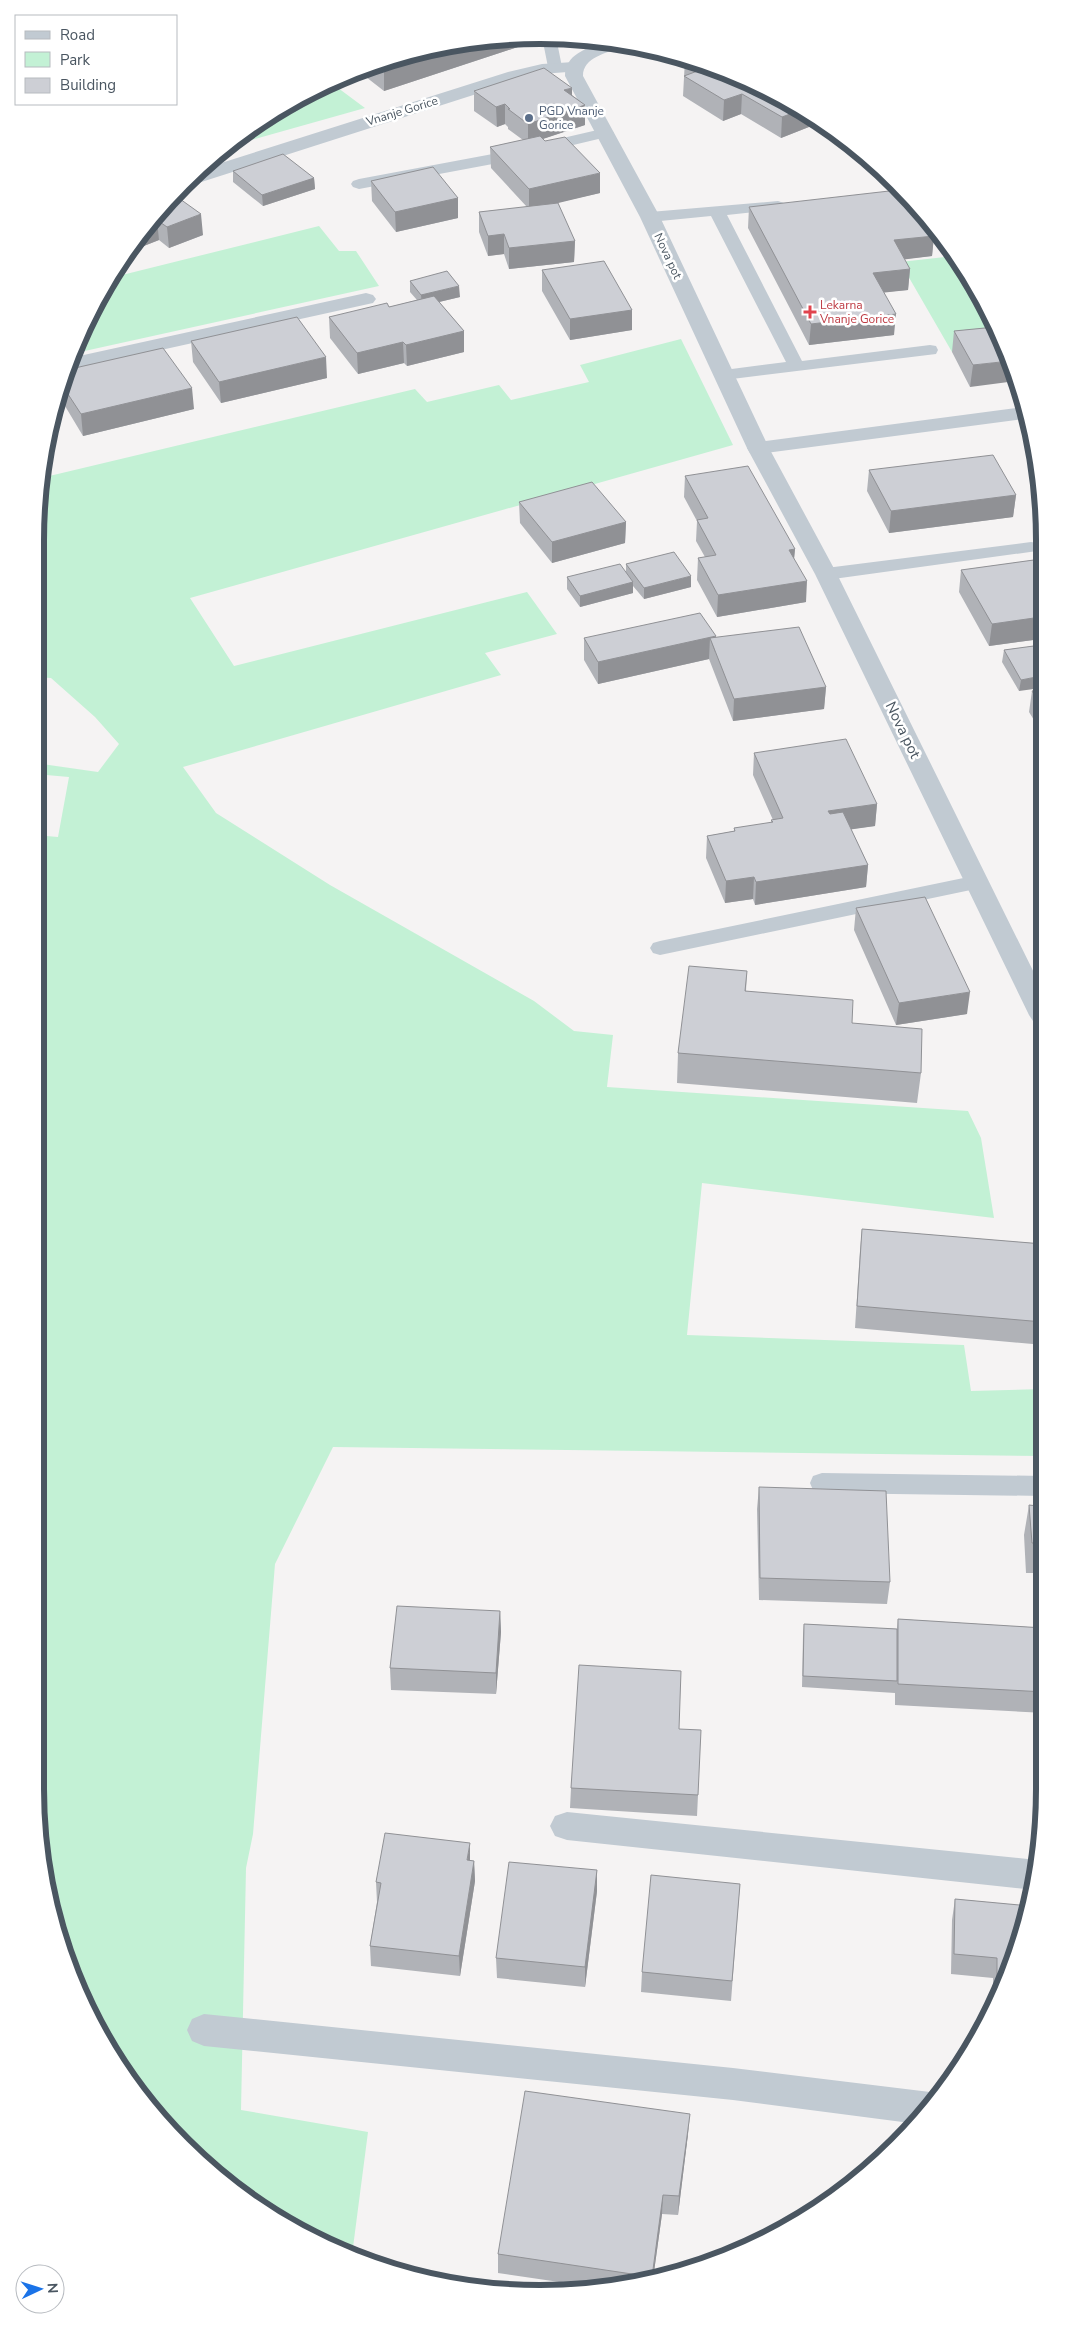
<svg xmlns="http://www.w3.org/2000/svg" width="1080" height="2329" font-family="'Nunito Sans',sans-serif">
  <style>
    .green { fill: #c3f1d5 }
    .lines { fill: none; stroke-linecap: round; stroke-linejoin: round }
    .service { fill: #c1cad2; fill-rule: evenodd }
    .minor { fill: #c1cad2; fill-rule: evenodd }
    .tertiary { fill: #c1cad2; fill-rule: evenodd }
    .wall { fill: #b0b2b7 }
    .shaded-wall { fill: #909195 }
    .building { fill: #cdcfd5; stroke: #909195 }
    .service-dot { fill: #5c6f8a; stroke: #fff; stroke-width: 2 }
    .health-dot { fill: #e0444e; stroke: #fff; stroke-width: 2 }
    .labels { text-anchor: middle; stroke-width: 5; stroke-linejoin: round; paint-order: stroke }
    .far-street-label { font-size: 12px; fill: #4a5661; stroke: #fff }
    .far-service-label { font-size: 12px; fill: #4e5e75; stroke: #fff; text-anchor: start }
    .far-health-label { font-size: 12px; fill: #be3a42; stroke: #fff; text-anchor: start }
    .street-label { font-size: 15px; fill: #4a5661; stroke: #fff }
    .rim { fill: none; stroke: #4a5661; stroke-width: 6 }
  </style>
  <rect width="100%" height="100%" fill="#f5f3f3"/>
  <path class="green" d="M330 82 365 108 227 147 259 120Z
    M319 226 339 251H356L379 286 71 354 110 278Z
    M954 256 1006 346 952 352 900 262Z
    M681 339 733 445 190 598 234 666 527 592 557 634 485 653 501 675 183 767 216 813 330 885 534 1001 574 1031 613 1035 607 1087 968 1111 981 1138 994 1218 702 1183 687 1335 964 1345 971 1391 1044 1389V1456L333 1447 275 1564 253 1834 246 1868 241 2110 368 2132 352 2255 288 2226 232 2189 160 2122 103 2041 62 1952 45 1887 35 1789V835L58 837 69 777 35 774V763L98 772 119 744 95 717 51 678 35 677V540L41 478 415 389 427 402 499 385 511 400 589 382 580 365Z"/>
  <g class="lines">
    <path class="service" d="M538 35 553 36 558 47 562 67 560 70 555 71 548 67 544 47Z
      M606 128 611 130 614 133 611 136 498 163 359 189 353 187 351 184 353 181 359 179 498 153Z
      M778 201 784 203 786 206 784 209 727 215 802 361 930 345 936 346 938 350 936 354 724 380 718 379 716 375 718 371 724 370 786 362 711 216 650 222 644 220 642 217 644 214 650 212Z
      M1031 542 1037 543 1040 547 1037 551 826 580 820 578 817 574 820 570 826 568Z
      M978 875 985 877 988 882 985 887 660 955 653 953 650 948 653 943 660 941Z
      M822 1473 1044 1476V1496L822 1493 813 1490 810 1483 813 1476Z"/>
    <path class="minor" d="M574 62 580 63 583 67 580 71 542 74 520 80 192 185 181 186 199 170 508 72 542 64Z
      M366 293 373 295 376 299 373 303 66 371 70 358Z
      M1023 407 1026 419H1024L758 454 750 453 747 448 750 443 758 442Z
      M567 1812 1037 1860 1035 1887V1890L567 1840 555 1836 550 1826 555 1816Z
      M204 2014 733 2068 930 2092 940 2096 918 2124 733 2100 204 2046 192 2041 187 2030 192 2019Z"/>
    <path class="tertiary" d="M604 41 625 43 622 47C607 53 583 57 583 76L660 217 769 448 837 574 1042 989V1024L1033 1021 1029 1015 815 574 747 448 640 217 565 76C565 54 587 49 604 41Z"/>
  </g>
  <path class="wall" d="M539 35V40L384 91 357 70 441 45Z
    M685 59 733 73 819 123 781 138 741 114 723 121 683 96Z
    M474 91 572 95 585 105V125L542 139 600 193 555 203 575 241 574 262 509 269 504 254 488 256 479 232V212L527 207 491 168 490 147 523 140 508 129V127L505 124 497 127 474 111Z
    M233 171 314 178 315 189 263 206 233 182Z
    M371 181 458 198V218L396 232 372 201Z
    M173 194 203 235 169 248 159 240 126 253Z
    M749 207 934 236 932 256 904 259 910 269 908 290 884 292 894 335 809 345 748 228Z
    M542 270 632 310V330L570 340 542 291Z
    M410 281 460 297 439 302 464 331V352L407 366 404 363 358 374 330 338 329 317 389 307 417 300 410 292Z
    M995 327 970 387 952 352 954 331Z
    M191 341 327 378 221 403 193 362Z
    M66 370 194 409 83 436 59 396Z
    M869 470 1016 495 1013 517 889 533 867 491Z
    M685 476 795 549 794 558 806 602 717 617 697 580 698 558 705 557 696 541 697 521 684 497Z
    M519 502 626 522 625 543 552 563 520 523Z
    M1041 559V639L989 646 959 592 961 570Z
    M626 564 691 587 644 599 633 586V593L580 607 567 589V577L626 571Z
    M716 637 826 687 824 709 733 721 709 659 598 684 584 660V638Z
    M1041 645 1019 691 1002 662 1004 650Z
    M1041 689 1042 733 1029 712 1032 691Z
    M754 753 877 804 875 826 851 829 868 865 866 887 755 905 753 899 725 903 706 858 707 836 734 831V828L771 823V820H773L753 775Z
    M856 908 967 1014 896 1025 854 930Z
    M747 971 746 991 852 1023 921 1073 917 1103 677 1083 678 1053Z
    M862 1229 1043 1244 1044 1345 855 1328 860 1251Z
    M759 1487 890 1582 887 1604 759 1600 757 1509Z
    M1037 1493 1044 1494V1613H1039L1036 1573H1026L1024 1535 1029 1505 1035 1506Z
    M500 1611 501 1632 496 1694 391 1690 390 1668Z
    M898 1619 1044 1628 1045 1713 895 1705V1693L802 1687 803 1635 804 1624 897 1629Z
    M679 1729 698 1795 697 1816 570 1808 571 1788Z
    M470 1860 474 1861 475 1881 460 1976 371 1966 370 1946 377 1902 376 1882Z
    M597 1870V1891L585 1987 497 1978 496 1958Z
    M740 1884 731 2001 641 1992 642 1972Z
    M955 1899 1030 1906 1007 1982 993 2008V1978L951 1974 952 1920Z
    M688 2134 678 2215 662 2214 653 2279 607 2289 498 2273V2254Z"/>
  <path class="shaded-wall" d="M539 35V40L384 91V71L473 42Z
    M572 88V108L564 90Z
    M742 94 741 114 723 121 724 100Z
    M505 104V124L497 127 496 107Z
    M585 105V125L528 144V124Z
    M798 111 819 123 781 138 782 117Z
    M600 173V193L529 210V189Z
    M314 178 315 189 263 206 262 195Z
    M458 198V218L396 232 395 212Z
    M201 214 203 235 169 248 167 227Z
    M157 220 159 240 126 253 151 222Z
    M504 234V254L488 256V236Z
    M934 236 932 256 892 261 894 240Z
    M575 241 574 262 509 269V248Z
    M910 269 908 290 871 294 873 273Z
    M459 286 460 297 422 306 421 295Z
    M632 310V330L570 340V319Z
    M896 314 894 335 809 345 811 324Z
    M464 331V352L407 366 406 345Z
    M403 342 404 363 358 374 357 353Z
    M326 357 327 378 221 403 219 382Z
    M1010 361 1016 381 970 387 973 365Z
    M192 388 194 409 83 436 81 414Z
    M52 421 55 443 44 445 51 422Z
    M1016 495 1013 517 889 533 891 511Z
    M626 522 625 543 552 563V542Z
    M795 549 793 570 789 550Z
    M691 576V587L644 599V588Z
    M807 581 806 602 717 617 718 595Z
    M633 582V593L580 607V596Z
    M1041 617V639L989 646 992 624Z
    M716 636 715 652 710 638 709 659 598 684V662Z
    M1041 676V688L1019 691 1021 680Z
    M826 687 824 709 733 721 734 699Z
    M877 804 875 826 826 833 828 811Z
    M868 865 866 887 755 905 756 882Z
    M754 877 753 899 725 903 726 881Z
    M970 992 967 1014 896 1025 899 1003Z
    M500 1611 501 1632 496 1694V1673Z
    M470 1843V1863L467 1860Z
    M474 1861 475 1881 460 1976 459 1956Z
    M597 1870V1891L585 1987V1967Z
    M690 2114 688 2134 678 2215 679 2196Z
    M663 2195 662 2214 653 2279H652Z"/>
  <path class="building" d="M473 42 384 71 375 65 441 45Z
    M685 59 733 73 798 111 782 117 742 94 724 100 684 76 703 69Z
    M544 68 572 88 564 90 585 105 528 124 508 109H510L505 104 496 107 474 91Z
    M540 136 545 141 565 137 600 173 529 189 490 147Z
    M283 154 314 178 262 195 233 171Z
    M433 167 458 198 395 212 371 181Z
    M898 190 919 211 934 236 894 240 910 269 873 273 896 314 811 324 749 207Z
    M173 194 201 214 167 227 157 220 151 222Z
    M558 203 575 241 509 248 504 234 488 236 479 212Z
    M604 261 632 310 570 319 542 270Z
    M447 271 459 286 421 295 410 281Z
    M434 296 464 331 406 345 403 342 357 353 329 317 387 303 389 307Z
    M297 317 326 357 219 382 191 341Z
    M995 327 1006 346 1010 361 973 365 954 331Z
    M163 348 192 388 81 414 62 385 66 370Z
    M993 455 1016 495 891 511 869 470Z
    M748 466 795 549 789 550 807 581 718 595 698 558 716 555 697 520 708 518 685 476Z
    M592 482 626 522 552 542 519 502Z
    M674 552 691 576 644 588 626 564Z
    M1041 559V617L992 624 961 570Z
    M620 564 633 582 580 596 567 577Z
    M700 613 716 636 598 662 584 638Z
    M799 627 826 687 734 699 710 638Z
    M1041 645V676L1021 680 1004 650Z
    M1041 689V706L1032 691Z
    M846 739 877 804 828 811 830 814 843 812 868 865 756 882 754 877 726 881 707 836 735 831 734 828 773 822 771 820 783 818 754 753Z
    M925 897 970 992 899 1003 856 908Z
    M689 966 747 971 745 991 853 1000 852 1023 922 1029 921 1073 678 1053Z
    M862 1229 1043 1244V1322L857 1306Z
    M759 1487 886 1491 890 1582 760 1578Z
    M1037 1493 1044 1494V1583L1042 1543H1032L1029 1505 1038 1506Z
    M397 1606 500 1611 496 1673 390 1668Z
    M898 1619 1044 1628 1045 1692 898 1684Z
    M804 1624 897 1629V1681L803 1676Z
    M579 1665 681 1671 679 1729 701 1730 698 1795 571 1788Z
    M385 1833 470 1843 467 1860 474 1861 459 1956 370 1946 381 1883 376 1882Z
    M509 1862 597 1870 585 1967 496 1958Z
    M651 1875 740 1884 732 1981 642 1972Z
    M955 1899 1030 1906 1007 1982 997 2000V1958L954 1954Z
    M525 2091 690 2114 679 2196 663 2195 652 2277 498 2254Z"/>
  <circle class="service-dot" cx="529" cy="118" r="5"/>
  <path class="health-dot" d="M807.5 304.5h5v5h5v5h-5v5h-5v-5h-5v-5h5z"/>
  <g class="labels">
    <g class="far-street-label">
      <text transform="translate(402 111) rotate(-17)" y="4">Vnanje Gorice</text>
      <text transform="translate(668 256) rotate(65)" y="4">Nova pot</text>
    </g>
    <g class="far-service-label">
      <text x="539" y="115">PGD Vnanje<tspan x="539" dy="14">Gorice</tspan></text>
    </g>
    <g class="far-health-label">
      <text x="820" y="309">Lekarna<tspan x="820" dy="14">Vnanje Gorice</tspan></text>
    </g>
    <g class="street-label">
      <text transform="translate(903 730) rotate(64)" y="5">Nova pot</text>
    </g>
  </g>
  <path d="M0 0H1080V2329H0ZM540 44H540A496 496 0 0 1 1036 540V1789A496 496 0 0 1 540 2285H540A496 496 0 0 1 44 1789V540A496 496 0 0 1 540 44Z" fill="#fff" fill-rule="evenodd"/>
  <path class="rim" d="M540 44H540A496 496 0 0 1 1036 540V1789A496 496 0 0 1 540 2285H540A496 496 0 0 1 44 1789V540A496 496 0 0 1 540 44Z"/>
  <rect x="15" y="15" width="162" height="90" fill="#ffffff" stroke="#b7bbc0"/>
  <rect x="25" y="31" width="25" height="8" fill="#c1cad2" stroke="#b7bbc0"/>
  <text x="60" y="40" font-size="15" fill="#4a5661">Road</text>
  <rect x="25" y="52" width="25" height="15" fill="#c3f1d5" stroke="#b7bbc0"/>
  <text x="60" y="65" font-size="15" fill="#4a5661">Park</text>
  <rect x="25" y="78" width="25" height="15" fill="#cdcfd5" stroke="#b7bbc0"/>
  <text x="60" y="90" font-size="15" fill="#4a5661">Building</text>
  <g transform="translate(40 2289) rotate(86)"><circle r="24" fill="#ffffff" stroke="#b7bbc0"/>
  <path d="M0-4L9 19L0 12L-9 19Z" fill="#1a73e8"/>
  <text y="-8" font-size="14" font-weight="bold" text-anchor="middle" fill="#4a5661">N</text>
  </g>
</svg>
